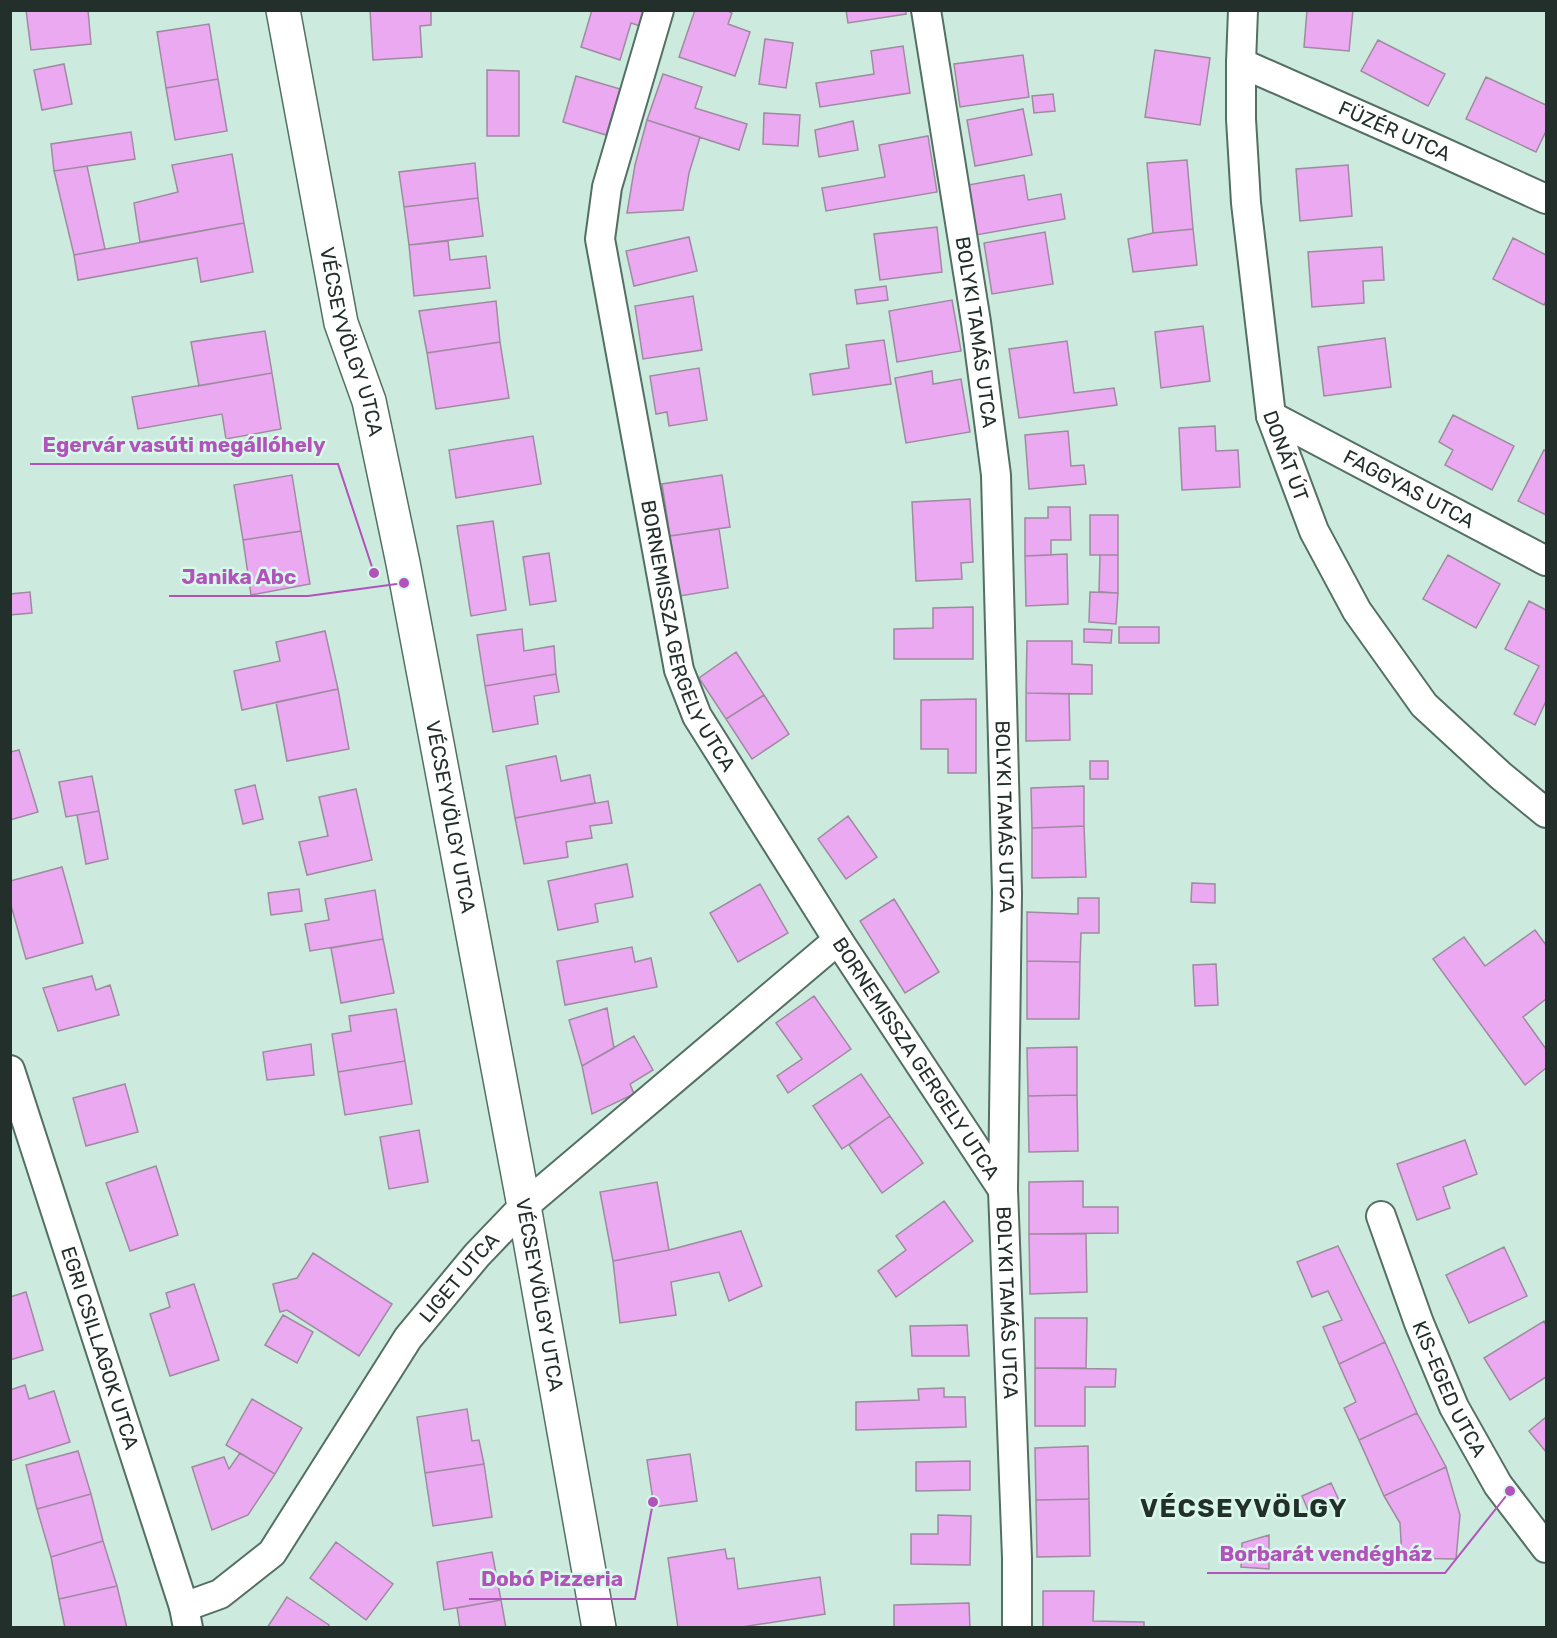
<svg xmlns="http://www.w3.org/2000/svg" width="1557" height="1638" font-family="Rubik,sans-serif">
  <style>
    .building { fill: #eba9f1; stroke: #9e8b9f; stroke-width: 1.5 }
    .lines { fill: none; stroke-linecap: round; stroke-linejoin: round }
    .street-casing { stroke: #546f64; stroke-width: 32 }
    .secondary-casing { stroke: #546f64; stroke-width: 36 }
    .street { stroke: #fff; stroke-width: 28 }
    .secondary { stroke: #fff; stroke-width: 33 }
    .labels { text-anchor: middle; stroke-width: 5; stroke-linejoin: round; paint-order: stroke }
    .street-label { font-size: 20px; fill: #232f2a; stroke: #d9f8eb }
    .district-label { font-size: 26px; font-weight: bold; letter-spacing: 1.5px; fill: #232f2a; stroke: #d9f8eb }
    .leader { fill: none; stroke: #b252bb; stroke-width: 2 }
    .callout-dot { fill: #b252bb; stroke: #d9f8eb; stroke-width: 2 }
    .callout-label { font-size: 21px; text-anchor: middle; font-weight: bold; fill: #b252bb; stroke: #d9f8eb; stroke-width: 5; stroke-linejoin: round; paint-order: stroke }
  </style>
  <rect width="100%" height="100%" fill="#ccebde"/>
  <path class="building" d="M26 10H88L91 44 31 50Z
    M370 10H431V25L420 26 422 57 373 60Z
    M592 10H648L643 27 631 23 620 60 581 47Z
    M695 10H726L732 13 728 24 750 32 735 76 679 57Z
    M846 10H906V14L848 23Z
    M1307 10H1353L1349 51 1304 47Z
    M209 24 218 79 166 88 157 32Z
    M765 39 793 43 786 88 759 84Z
    M1378 40 1445 74 1428 106 1361 71Z
    M903 46 910 93 820 107 816 83 874 74 871 51Z
    M1155 50 1210 58 1200 125 1145 117Z
    M1023 55 1029 97 960 107 954 64Z
    M64 64 72 104 42 110 34 70Z
    M487 70 519 71V136H487Z
    M663 74 702 87 695 108 747 124 739 150 647 120Z
    M576 76 620 89 606 135 563 122Z
    M1486 77 1546 105V131L1536 152 1466 119Z
    M218 79 227 131 175 140 166 88Z
    M1053 94 1055 111 1034 113 1032 96Z
    M1023 109 1032 155 975 166 967 120Z
    M764 113 800 115 798 146 763 144Z
    M647 120 700 137 689 173 683 210 627 213 635 165Z
    M853 121 858 150 819 157 815 130Z
    M131 132 135 159 54 171 51 144Z
    M928 136 937 192 826 211 822 188 885 177 879 145Z
    M232 154 244 223 140 242 134 203 178 192 172 165Z
    M1187 160 1193 229 1153 233 1147 163Z
    M475 163 478 198 404 207 399 172Z
    M1348 165 1352 216 1300 221 1296 169Z
    M87 166 105 249 74 255 54 171Z
    M1024 175 1028 200 1061 194 1065 219 976 235 968 185Z
    M478 198 483 236 409 245 404 207Z
    M244 223 253 272 201 282 197 258 78 280 74 255Z
    M937 227 942 272 880 280 874 234Z
    M1193 229 1197 265 1133 272 1128 239 1153 233Z
    M1045 232 1053 284 992 294 984 243Z
    M689 237 697 271 634 286 626 251Z
    M1513 238 1546 255V301L1544 305 1493 279Z
    M448 241 450 260 486 256 490 288 414 296 409 245Z
    M1382 247 1384 280 1363 281 1364 303 1312 307 1308 252Z
    M886 286 888 300 857 304 855 290Z
    M693 296 702 350 643 359 635 306Z
    M952 300 961 351 897 362 889 311Z
    M496 301 500 342 427 353 419 311Z
    M1203 326 1210 381 1161 388 1155 332Z
    M265 331 272 373 199 386 191 342Z
    M1385 338 1391 387 1324 396 1318 347Z
    M884 340 891 384 813 395 810 374 849 368 846 345Z
    M1067 341 1074 393 1114 388 1117 405 1019 418 1009 349Z
    M500 342 509 398 436 409 427 353Z
    M699 368 707 420 669 426 667 412 656 414 650 376Z
    M932 371 933 384 961 379 970 432 906 443 895 378Z
    M272 373 281 429 226 439 222 414 138 429 132 397Z
    M1453 415 1514 446 1492 490 1445 465 1453 450 1439 442Z
    M1215 426 1216 451 1238 450 1240 487 1182 490 1179 428Z
    M1068 431 1071 466 1084 465 1086 484 1029 489 1025 435Z
    M533 436 541 484 456 498 449 450Z
    M1544 450 1546 451V515L1518 501Z
    M292 475 301 531 243 540 234 485Z
    M722 475 730 527 670 536 662 484Z
    M970 499 973 562 961 563 962 579 916 581 912 502Z
    M1048 507H1070L1071 540H1051V555L1025 556V518H1048Z
    M1090 515H1118V555H1090Z
    M493 521 506 610 471 616 457 526Z
    M719 529 728 588 680 596 670 536Z
    M301 531 310 584 251 595 243 540Z
    M549 553 556 601 530 605 523 557Z
    M1067 554 1068 604 1026 606 1025 556Z
    M1100 555H1118V593L1099 592Z
    M1448 555 1500 584 1476 628 1423 599Z
    M30 592 32 613 10 615V594Z
    M1090 592 1118 593 1116 624 1089 622Z
    M1529 601 1546 610V701L1535 725 1514 714 1539 666 1505 649Z
    M973 607V659H894V629L933 628V608Z
    M1119 627H1159V643H1119Z
    M522 629 524 651 554 646 556 674 485 686 477 635Z
    M1084 629 1112 630 1111 643 1084 642Z
    M325 631 338 689 242 710 234 671 280 661 276 642Z
    M1027 641H1072V664L1092 665V694L1026 693Z
    M736 652 764 695 726 719 699 678Z
    M556 674 559 692 534 696 538 724 493 732 485 686Z
    M338 689 349 749 287 761 276 702Z
    M1026 693 1069 694 1070 740 1026 741Z
    M764 695 789 734 752 759 726 719Z
    M976 699V773H948V749H921V700Z
    M19 750 38 812 10 820V752Z
    M556 756 561 781 590 775 595 803 515 818 506 766Z
    M1090 761H1108V779H1090Z
    M92 776 99 811 66 817 59 782Z
    M255 785 263 819 243 824 235 790Z
    M1084 786V826L1032 828 1031 788Z
    M356 789 372 860 307 875 299 842 328 836 319 797Z
    M608 801 612 823 590 826 592 838 566 842 568 857 524 864 515 818Z
    M99 811 108 859 86 864 77 815Z
    M848 816 877 857 846 879 818 839Z
    M1084 826 1086 877 1032 878V828Z
    M627 864 633 897 595 904 598 922 558 930 548 881Z
    M62 867 83 943 26 959 10 902V881Z
    M1192 883 1215 884V903L1191 902Z
    M760 884 788 933 738 962 710 913Z
    M299 889 302 911 271 915 268 893Z
    M375 890 383 939 310 951 305 924 329 920 325 899Z
    M1078 898H1099V933H1081L1080 962 1027 961V912L1078 914Z
    M894 899 939 972 905 993 860 921Z
    M1535 930 1546 945V999L1523 1017 1546 1049V1068L1525 1085 1433 959 1464 937 1485 966Z
    M383 939 394 993 341 1003 331 948Z
    M632 947 635 962 651 958 657 987 565 1005 557 961Z
    M1027 961 1080 962 1079 1019H1027Z
    M1216 964 1218 1005 1195 1006 1193 965Z
    M92 976 96 990 110 985 119 1015 58 1031 43 988Z
    M814 996 851 1049 788 1093 777 1076 802 1059 776 1023Z
    M607 1008 614 1048 582 1066 569 1020Z
    M396 1009 405 1061 338 1072 332 1034 351 1031 349 1016Z
    M634 1036 653 1070 630 1084 634 1094 592 1114 582 1066Z
    M311 1044 314 1075 267 1080 263 1052Z
    M1077 1047V1095L1028 1096 1027 1048Z
    M405 1061 412 1104 345 1115 338 1072Z
    M861 1074 890 1116 842 1149 813 1106Z
    M125 1084 138 1132 86 1146 73 1098Z
    M1077 1095 1078 1151 1029 1152 1028 1096Z
    M890 1116 923 1163 882 1193 849 1145Z
    M419 1130 428 1182 389 1189 380 1137Z
    M1465 1140 1477 1174 1443 1187 1450 1208 1417 1220 1397 1164Z
    M156 1166 178 1235 130 1251 106 1183Z
    M1083 1181V1207H1118V1233L1029 1234V1182Z
    M657 1182 669 1250 613 1261 600 1192Z
    M944 1201 973 1241 896 1297 878 1271 906 1250 896 1236Z
    M741 1231 762 1286 729 1301 719 1272 671 1282 676 1315 620 1323 613 1261 669 1250Z
    M1029 1234H1086L1087 1292 1030 1294Z
    M1338 1246 1385 1342 1339 1364 1323 1327 1342 1320 1328 1291 1312 1297 1297 1262Z
    M1504 1247 1527 1296 1469 1323 1446 1275Z
    M313 1253 392 1304 359 1356 287 1310 280 1312 273 1284 297 1278Z
    M194 1284 219 1360 170 1376 150 1314 170 1307 166 1293Z
    M26 1292 43 1350 10 1360V1297Z
    M283 1315 313 1332 297 1363 265 1345Z
    M1035 1318H1087L1086 1368H1035Z
    M1544 1321 1546 1326V1377L1510 1400 1484 1358Z
    M967 1325 969 1356H912L910 1326Z
    M1385 1342 1417 1413 1359 1440 1344 1408 1356 1402 1339 1364Z
    M1035 1368 1116 1369 1115 1387H1085V1426H1035Z
    M25 1385 29 1399 54 1391 70 1442 10 1461V1390Z
    M944 1388V1397H965L966 1427 856 1430V1402L919 1400 918 1389Z
    M252 1399 302 1428 275 1474 226 1445Z
    M467 1409 472 1441 479 1440 484 1464 425 1473 417 1417Z
    M1417 1413 1446 1467 1384 1496 1359 1440Z
    M1546 1417V1452L1529 1431Z
    M1088 1446 1089 1499 1036 1500 1035 1448Z
    M78 1451 91 1494 37 1509 26 1465Z
    M240 1453 275 1474 248 1515 212 1530 192 1467 224 1457 229 1469Z
    M690 1454 697 1501 654 1507 647 1460Z
    M970 1461V1490L916 1491V1462Z
    M484 1464 492 1517 433 1526 425 1473Z
    M1446 1467 1460 1515 1456 1559 1402 1558 1400 1523 1384 1496Z
    M1331 1483 1340 1502 1310 1515 1302 1496Z
    M91 1494 103 1541 51 1557 37 1509Z
    M1089 1499 1090 1556 1037 1557 1036 1500Z
    M938 1515 971 1516 970 1565 911 1564V1534H938Z
    M1269 1535V1569L1241 1567 1242 1543Z
    M103 1541 117 1586 59 1599 51 1557Z
    M336 1542 393 1584 366 1620 310 1578Z
    M725 1549 727 1559 734 1558 738 1589 820 1577 825 1614 736 1628H678L668 1558Z
    M492 1552 501 1600 444 1610 437 1562Z
    M117 1586 127 1628H65L59 1599Z
    M1043 1591H1094L1093 1621 1144 1622V1628H1043Z
    M287 1597 329 1625 328 1628H267Z
    M501 1600 506 1628H460L457 1608Z
    M969 1603 970 1628H894V1605Z"/>
  <g class="lines">
    <g class="street-casing">
      <g id="street">
        <path id="s1" d="M659 10 607 187 600 239 679 670 697 716 838 940 1003 1190"/>
        <path id="s2" d="M926 10 976 322 996 475 1007 893 1003 1190 1017 1558V1628"/>
        <path id="s3" d="M1243 10 1241 63V119L1246 203 1271 416 1314 531 1357 611 1424 705 1500 775 1546 813"/>
        <path id="s4" d="M1241 63 1429 146 1546 199"/>
        <path id="s5" d="M1271 416 1546 561"/>
        <path id="s6" d="M10 1070 184 1607 188 1628"/>
        <path id="s7" d="M1381 1216 1419 1323 1454 1407 1498 1485 1546 1548"/>
        <path id="s8" d="M184 1607 220 1594 272 1553 408 1338 477 1255 524 1206 838 940"/>
      </g>
    </g>
    <g class="secondary-casing">
      <g id="secondary">
        <path id="s9" d="M283 10 341 323 369 401 403 563 524 1206 599 1628"/>
      </g>
    </g>
    <use href="#street" class="street"/>
    <use href="#secondary" class="secondary"/>
  </g>
  <g class="labels">
    <g class="street-label">
      <text dy="7" stroke="none"><textPath href="#s4" startOffset="168">FÜZÉR UTCA</textPath></text>
      <text dy="7" stroke="none"><textPath href="#s2" startOffset="326">BOLYKI TAMÁS UTCA</textPath></text>
      <text dy="7" stroke="none"><textPath href="#s9" startOffset="339">VÉCSEYVÖLGY UTCA</textPath></text>
      <text dy="7" stroke="none"><textPath href="#s3" startOffset="450">DONÁT ÚT</textPath></text>
      <text dy="7" stroke="none"><textPath href="#s5" startOffset="156">FAGGYAS UTCA</textPath></text>
      <text dy="7" stroke="none"><textPath href="#s1" startOffset="645">BORNEMISSZA GERGELY UTCA</textPath></text>
      <text dy="7" stroke="none"><textPath href="#s2" startOffset="812">BOLYKI TAMÁS UTCA</textPath></text>
      <text dy="7" stroke="none"><textPath href="#s9" startOffset="825">VÉCSEYVÖLGY UTCA</textPath></text>
      <text dy="7" stroke="none"><textPath href="#s1" startOffset="1131">BORNEMISSZA GERGELY UTCA</textPath></text>
      <text dy="7" stroke="none"><textPath href="#s8" startOffset="438">LIGET UTCA</textPath></text>
      <text dy="7" stroke="none"><textPath href="#s9" startOffset="1311">VÉCSEYVÖLGY UTCA</textPath></text>
      <text dy="7" stroke="none"><textPath href="#s2" startOffset="1298">BOLYKI TAMÁS UTCA</textPath></text>
      <text dy="7" stroke="none"><textPath href="#s6" startOffset="292">EGRI CSILLAGOK UTCA</textPath></text>
      <text dy="7" stroke="none"><textPath href="#s7" startOffset="186">KIS-EGED UTCA</textPath></text>
    </g>
    <g class="district-label">
      <text x="1244" y="1517">VÉCSEYVÖLGY</text>
    </g>
  </g>
  <path class="leader" d="M374 573L338 464H30M404 583L308 596H169M1510 1491L1445 1573H1207M653 1502L635 1599H469"/>
  <g class="callout-dot">
    <circle cx="374" cy="573" r="6"/>
    <circle cx="404" cy="583" r="6"/>
    <circle cx="1510" cy="1491" r="6"/>
    <circle cx="653" cy="1502" r="6"/>
  </g>
  <g class="callout-label">
    <text x="184" y="452">Egervár vasúti megállóhely</text>
    <text x="239" y="584">Janika Abc</text>
    <text x="1326" y="1561">Borbarát vendégház</text>
    <text x="552" y="1586">Dobó Pizzeria</text>
  </g>
  <rect width="1557" height="1638" fill="none" stroke="#232f2a" stroke-width="24"/>
</svg>
